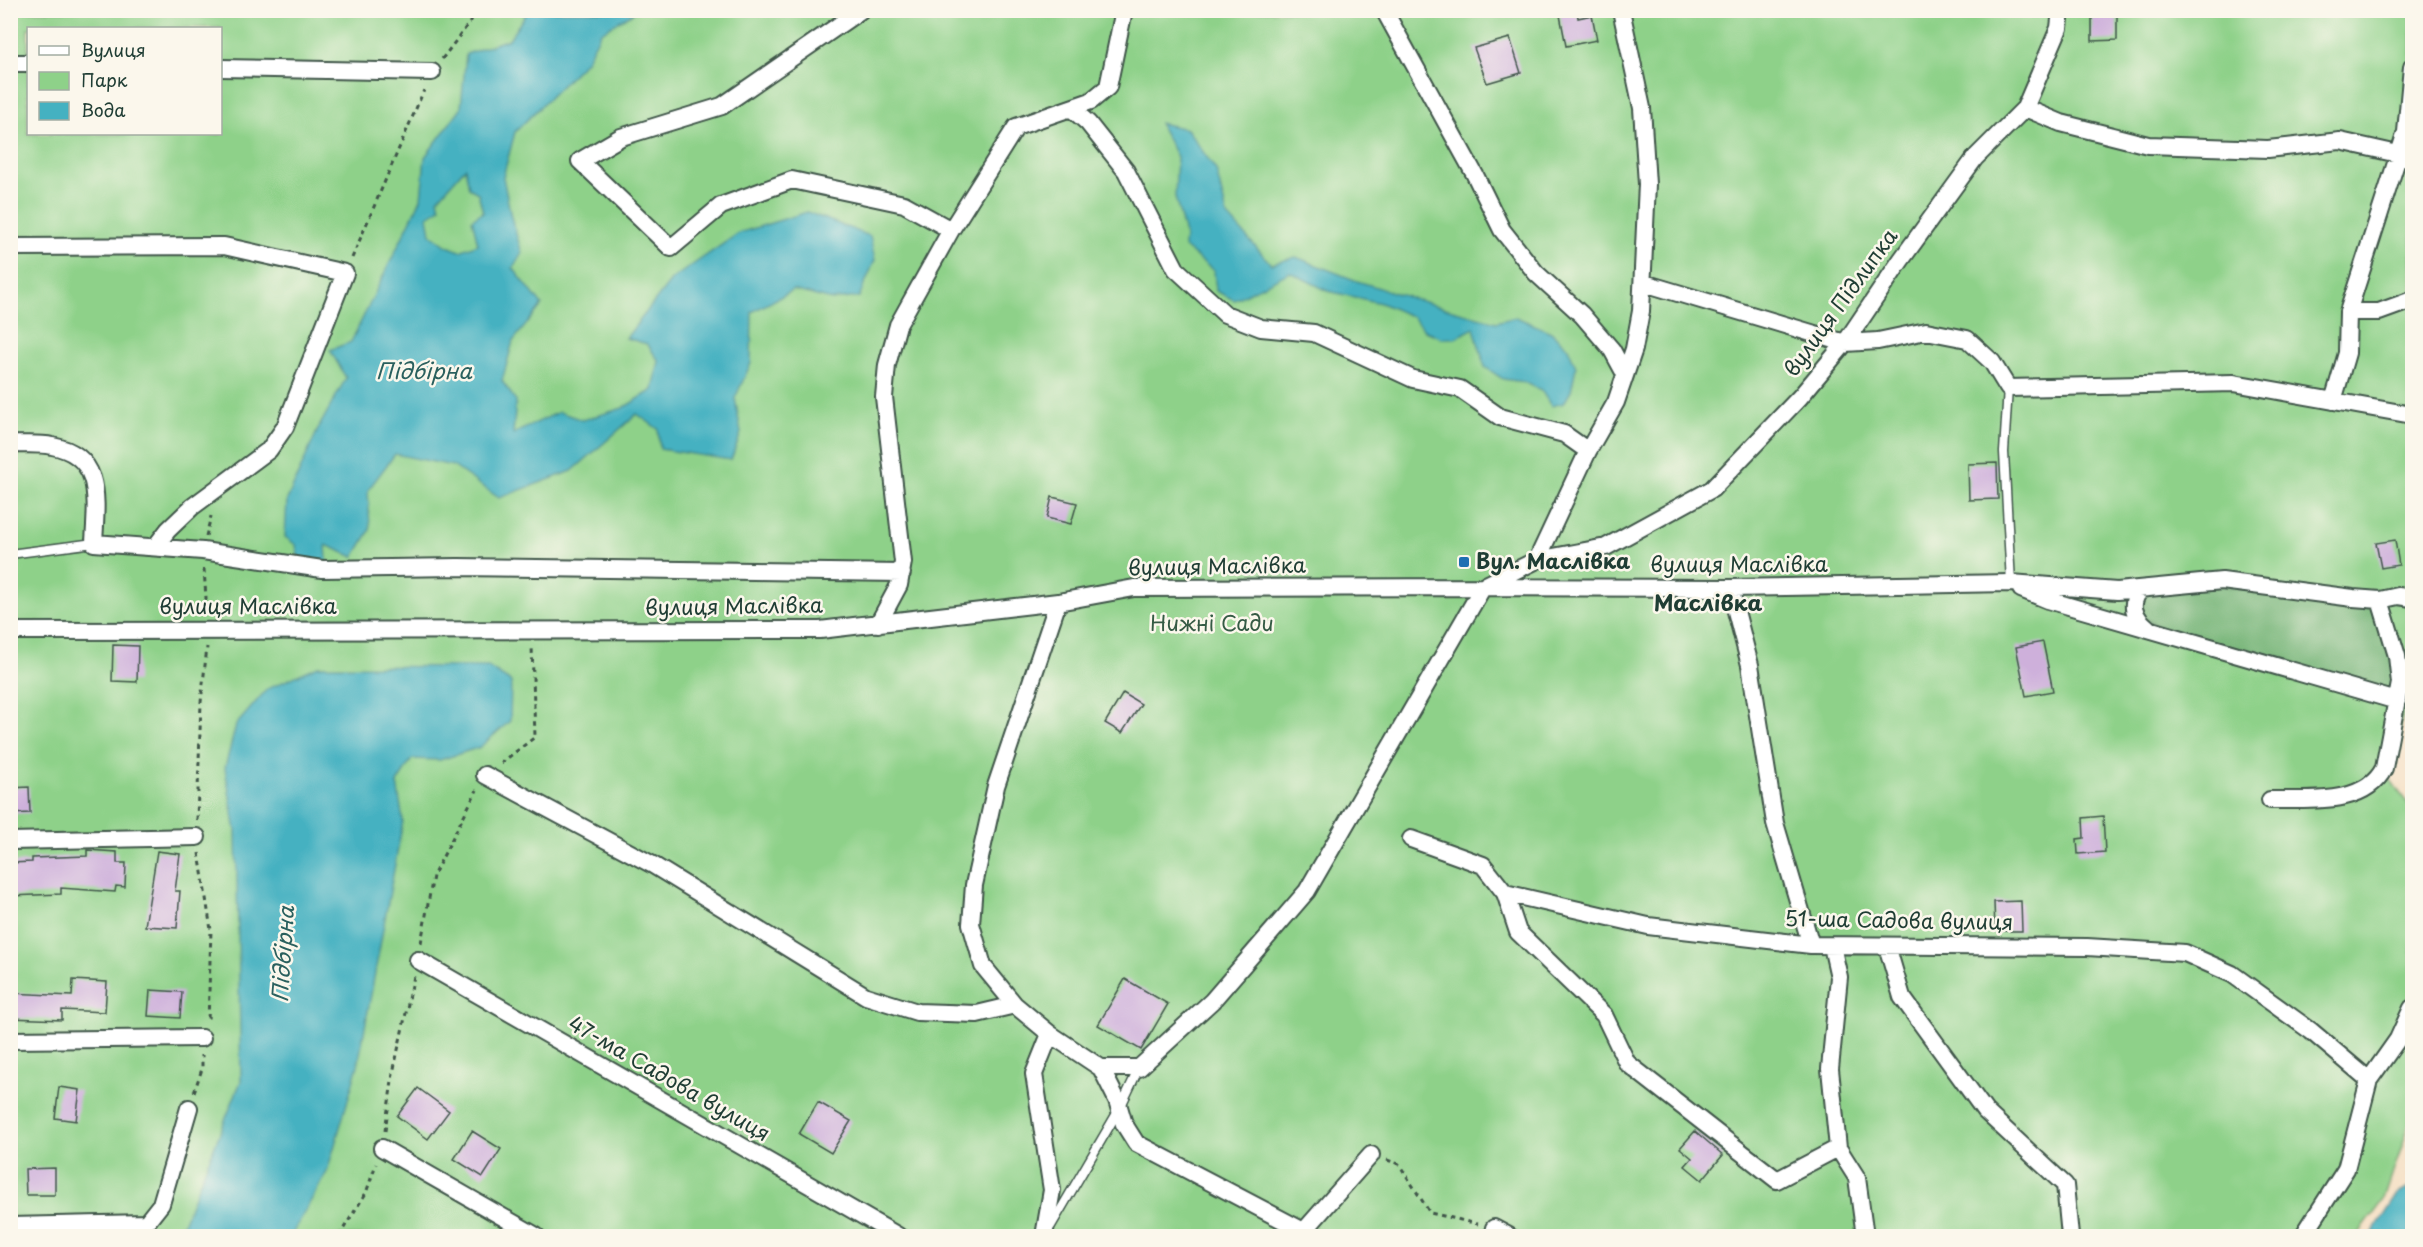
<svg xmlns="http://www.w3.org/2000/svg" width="2423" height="1247" font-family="'Playpen Sans',sans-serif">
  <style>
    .green { fill: #8ed189; stroke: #56875e; stroke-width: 1.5; fill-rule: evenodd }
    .forest { fill: #72b375; stroke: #487854; stroke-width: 1.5 }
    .water { fill: #44b1c1; stroke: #32777a; stroke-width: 1.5; fill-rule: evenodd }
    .building { fill: #ceb0db }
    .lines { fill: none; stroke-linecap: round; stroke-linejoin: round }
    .service-casing { stroke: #3f554a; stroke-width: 11 }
    .minor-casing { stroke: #3f554a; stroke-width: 20 }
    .path { stroke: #3f554a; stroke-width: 3; stroke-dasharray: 4.5 4.5; stroke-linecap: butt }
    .service { stroke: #fff; stroke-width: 8 }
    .minor { stroke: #fff; stroke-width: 16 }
    .poi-dot { fill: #1f6fb2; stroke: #fbf7ec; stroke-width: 2 }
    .labels { text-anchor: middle; stroke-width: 5; stroke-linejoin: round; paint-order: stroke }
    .street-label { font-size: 21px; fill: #1f3d34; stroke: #fbf7ec }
    .poi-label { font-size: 21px; font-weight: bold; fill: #1f3d34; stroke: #fbf7ec; text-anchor: start }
    .park-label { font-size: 21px; fill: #355b45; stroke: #fbf7ec }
    .water-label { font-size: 22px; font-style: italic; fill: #2a605e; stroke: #fbf7ec }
    .neighbourhood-label { font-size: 22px; font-weight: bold; fill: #1f3d34; stroke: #fbf7ec }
  </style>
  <rect width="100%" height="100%" fill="#fbf7ec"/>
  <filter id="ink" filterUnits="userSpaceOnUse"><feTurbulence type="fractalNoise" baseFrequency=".0167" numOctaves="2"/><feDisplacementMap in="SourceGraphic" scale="12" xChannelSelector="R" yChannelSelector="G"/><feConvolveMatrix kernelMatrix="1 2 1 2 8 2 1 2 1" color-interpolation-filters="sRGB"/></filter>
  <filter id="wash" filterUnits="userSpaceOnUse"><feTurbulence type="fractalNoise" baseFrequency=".008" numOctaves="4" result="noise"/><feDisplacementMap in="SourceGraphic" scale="24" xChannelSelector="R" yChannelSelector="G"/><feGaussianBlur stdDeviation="1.35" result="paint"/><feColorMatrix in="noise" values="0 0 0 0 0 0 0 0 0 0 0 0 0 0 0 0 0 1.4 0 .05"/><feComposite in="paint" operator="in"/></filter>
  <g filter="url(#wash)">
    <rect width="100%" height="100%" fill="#f5e0c5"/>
    <path class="green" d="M10 11H2412V686H2409L2390 779 2412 810V1116L2384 1200 2357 1236H11ZM28 28H220V134H28Z"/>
    <path class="forest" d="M2222 586 2376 605 2392 658 2393 696 2164 630 2142 617 2141 598 2148 593Z"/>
    <path class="water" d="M528 11H636L601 32 586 61 515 132 503 177 511 217 522 253 513 268 542 305 513 341 502 381 516 401 513 434 559 412 583 420 623 408 653 390 659 361 647 344 626 338 672 279 739 233 807 212 870 236 875 260 859 297 832 300 793 290 752 312 751 363 735 398 741 433 731 460 660 449 658 429 637 414 572 471 499 498 453 466 395 454 368 490 370 530 354 557 326 545 327 562 299 561 296 545 285 537 287 500 319 427 346 378 330 350 351 342 421 199 425 157 461 108 466 54 509 39ZM465 168 469 188 478 193 483 212 472 219 478 244 460 251 447 246 431 234 428 216 440 208 438 199Z
      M1159 123 1187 129 1216 170 1227 215 1271 264 1296 257 1357 281 1434 305 1496 322 1516 317 1551 332 1568 348 1576 367 1571 391 1564 403 1551 406 1541 390 1524 382 1503 379 1485 367 1474 328 1455 338H1441L1424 330 1413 317 1381 303 1328 291 1290 272 1234 300 1216 291 1214 271 1184 247 1185 234 1175 197 1177 157Z
      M318 666 488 667 511 682 510 721 480 747 440 760 412 759 397 783 403 821 358 1065 327 1172 291 1236H178L241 1081 236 831 225 768 236 725 267 689Z
      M2412 1186V1236H2371L2398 1194Z"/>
    <g id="blocks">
      <path class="building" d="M1559 10H1577L1578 18 1592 15 1597 40 1566 46Z
        M2092 14H2117V40L2092 41Z
        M1510 38 1521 73 1487 83 1474 48Z
        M1997 463 1998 499 1969 500 1968 464Z
        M1052 497 1077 503 1071 524 1047 518Z
        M2395 540 2399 565 2381 568 2376 543Z
        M2043 642 2053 691 2026 696 2016 647Z
        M113 645 138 646 137 682 112 681Z
        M1123 693 1141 704 1122 733 1105 723Z
        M29 787 30 813 10 814V788Z
        M2103 816 2105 852 2078 854 2077 839 2084 838 2083 818Z
        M87 850 117 852V863H126L125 887 116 886 115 892 61 888V894L10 896V863L32 862V858L87 856Z
        M157 851 180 854 175 891H180L177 928 145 926Z
        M2021 901 2022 931H1995L1994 902Z
        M1125 979 1168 1004 1141 1050 1098 1025Z
        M73 980 107 982 105 1012 62 1010V1020L10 1018 11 993 72 996Z
        M150 990 182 992 180 1018 148 1016Z
        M59 1087 80 1090 76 1121 55 1118Z
        M418 1088 449 1111 428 1139 397 1116Z
        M818 1102 851 1121 831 1153 799 1134Z
        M472 1131 501 1149 483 1177 454 1159Z
        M1695 1131 1723 1155 1702 1180 1685 1166 1692 1158 1680 1148Z
        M55 1168V1195H26L25 1169Z"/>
    </g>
  </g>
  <g filter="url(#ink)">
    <use href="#blocks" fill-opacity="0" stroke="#3f554a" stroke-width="1.5"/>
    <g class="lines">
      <g class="service-casing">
        <path id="service" d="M2008 388 2004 452 2011 583
          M10 554 94 543
          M1051 1226 1120 1108 1139 1068"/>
      </g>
      <g class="minor-casing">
        <path id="minor" d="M861 10 722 106 621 137 580 161 671 248 721 206 792 180 904 204 951 230
          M1384 10 1475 175 1502 230 1536 273 1582 315 1612 350 1625 374
          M10 63H28
          M220 68 432 72
          M2025 108 2061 123 2148 145 2268 149 2340 141 2398 154 2412 160
          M1072 109 1088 123 1126 171 1176 269 1225 314 1261 328 1314 333 1413 379 1460 389 1500 417 1564 434 1588 451
          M10 247 224 246 345 273 285 427 269 450 192 507 168 530 155 547
          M1644 283 1845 343 1878 341 1926 331 1967 339 1992 362 2008 388 2234 383 2412 415
          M2348 312H2379L2412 300
          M2333 401 2347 353 2348 312 2406 132 2412 67
          M10 444C24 445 39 443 52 446 104 455 96 502 94 543L203 551 322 569 458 567 902 573
          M1537 560 1588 451 1616 402 1634 349 1641 311 1647 184 1642 108 1621 10
          M1486 585 1537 560 1606 547 1712 489 1800 397 1845 343 1901 260 1975 158 2025 108 2059 28 2061 10
          M1730 588 1750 665 1775 823 1811 945
          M2021 589 2048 600 2397 701
          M2141 589C2128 604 2134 617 2148 628
          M1058 602 996 786 974 885 971 924 983 966 1015 1005 1050 1034 1101 1068H1139L1212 1001 1307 891 1483 587
          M878 624 899 585 903 562 884 397 887 365 898 325 951 230 1016 127 1091 101 1108 87 1124 10
          M10 631 820 630 1058 602 1134 588 1483 587 1730 588 2011 583 2117 591 2222 581 2353 598 2380 600 2398 596 2412 598
          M485 775 653 865 866 996 917 1012 977 1014 1015 1005
          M2270 800C2306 799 2365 807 2384 768L2400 683 2397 656 2380 600
          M1411 839 1483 865 1505 893 1648 926 1811 945 2087 947 2185 953 2232 974 2311 1031 2369 1080
          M10 841 197 837
          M1505 893 1518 932 1604 1015 1627 1063 1777 1180 1838 1148 1857 1178 1865 1236
          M1832 946 1839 977 1830 1069 1838 1148
          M1887 946 1902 997 1985 1111 2065 1185 2070 1236
          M418 960 898 1236
          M10 1040 202 1038
          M1101 1068 1117 1100 1124 1124 1136 1143 1313 1236
          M382 1148 536 1236
          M10 1226 146 1223 161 1204 189 1108
          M1494 1228 1509 1236
          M1304 1231 1371 1155
          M1044 1236 1052 1190 1034 1074 1050 1034
          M2303 1236 2346 1169 2369 1080 2398 1039 2412 1008"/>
      </g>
      <path class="path" d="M442 59 479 10
        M352 258 424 90
        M206 536 211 516
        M204 569 207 613
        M501 763 535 737 532 646
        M197 820 201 702 207 647
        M199 853 211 930 208 1022
        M421 943 433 876 477 790
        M194 1092 202 1069V1055
        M385 1131 393 1073 414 976
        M1387 1160 1399 1164 1430 1213 1478 1224
        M339 1236 366 1193 376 1164"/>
      <use href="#service" class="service"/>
      <use href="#minor" class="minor"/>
    </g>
  </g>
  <rect class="poi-dot" x="1458" y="556" width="12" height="12" rx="3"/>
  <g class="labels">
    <g class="street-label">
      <text transform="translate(1841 303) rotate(-54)" y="7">вулиця Підлипка</text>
      <text x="1739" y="572">вулиця Маслівка</text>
      <text transform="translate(1217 567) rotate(-1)" y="7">вулиця Маслівка</text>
      <text x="248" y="614">вулиця Маслівка</text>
      <text transform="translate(734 607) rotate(-1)" y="7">вулиця Маслівка</text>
      <text transform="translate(1899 921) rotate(1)" y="7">51-ша Садова вулиця</text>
      <text transform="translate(669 1079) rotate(30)" y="7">47-ма Садова вулиця</text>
    </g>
    <g class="poi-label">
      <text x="1476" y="569">Вул. Маслівка</text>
    </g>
    <g class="park-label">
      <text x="1212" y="631">Нижні Сади</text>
    </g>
    <g class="water-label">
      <text x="424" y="379">Підбірна</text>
      <text transform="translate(283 954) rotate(-86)" y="8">Підбірна</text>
    </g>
    <g class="neighbourhood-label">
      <text x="1708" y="611">Маслівка</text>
    </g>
  </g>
  <rect width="2423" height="1247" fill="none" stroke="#fbf7ec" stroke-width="36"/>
  <rect x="27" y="27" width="195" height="108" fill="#fbf7ec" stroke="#a3ada2" stroke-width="1.5"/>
  <rect x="39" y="46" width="30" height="9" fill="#ffffff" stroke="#a3ada2" stroke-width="1.5"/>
  <text x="81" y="57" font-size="18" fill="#1f3d34">Вулиця</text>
  <rect x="39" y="72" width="30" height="18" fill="#8ed189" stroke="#a3ada2" stroke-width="1.5"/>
  <text x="81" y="87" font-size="18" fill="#1f3d34">Парк</text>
  <rect x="39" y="102" width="30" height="18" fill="#44b1c1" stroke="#a3ada2" stroke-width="1.5"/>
  <text x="81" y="117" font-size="18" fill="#1f3d34">Вода</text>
</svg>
